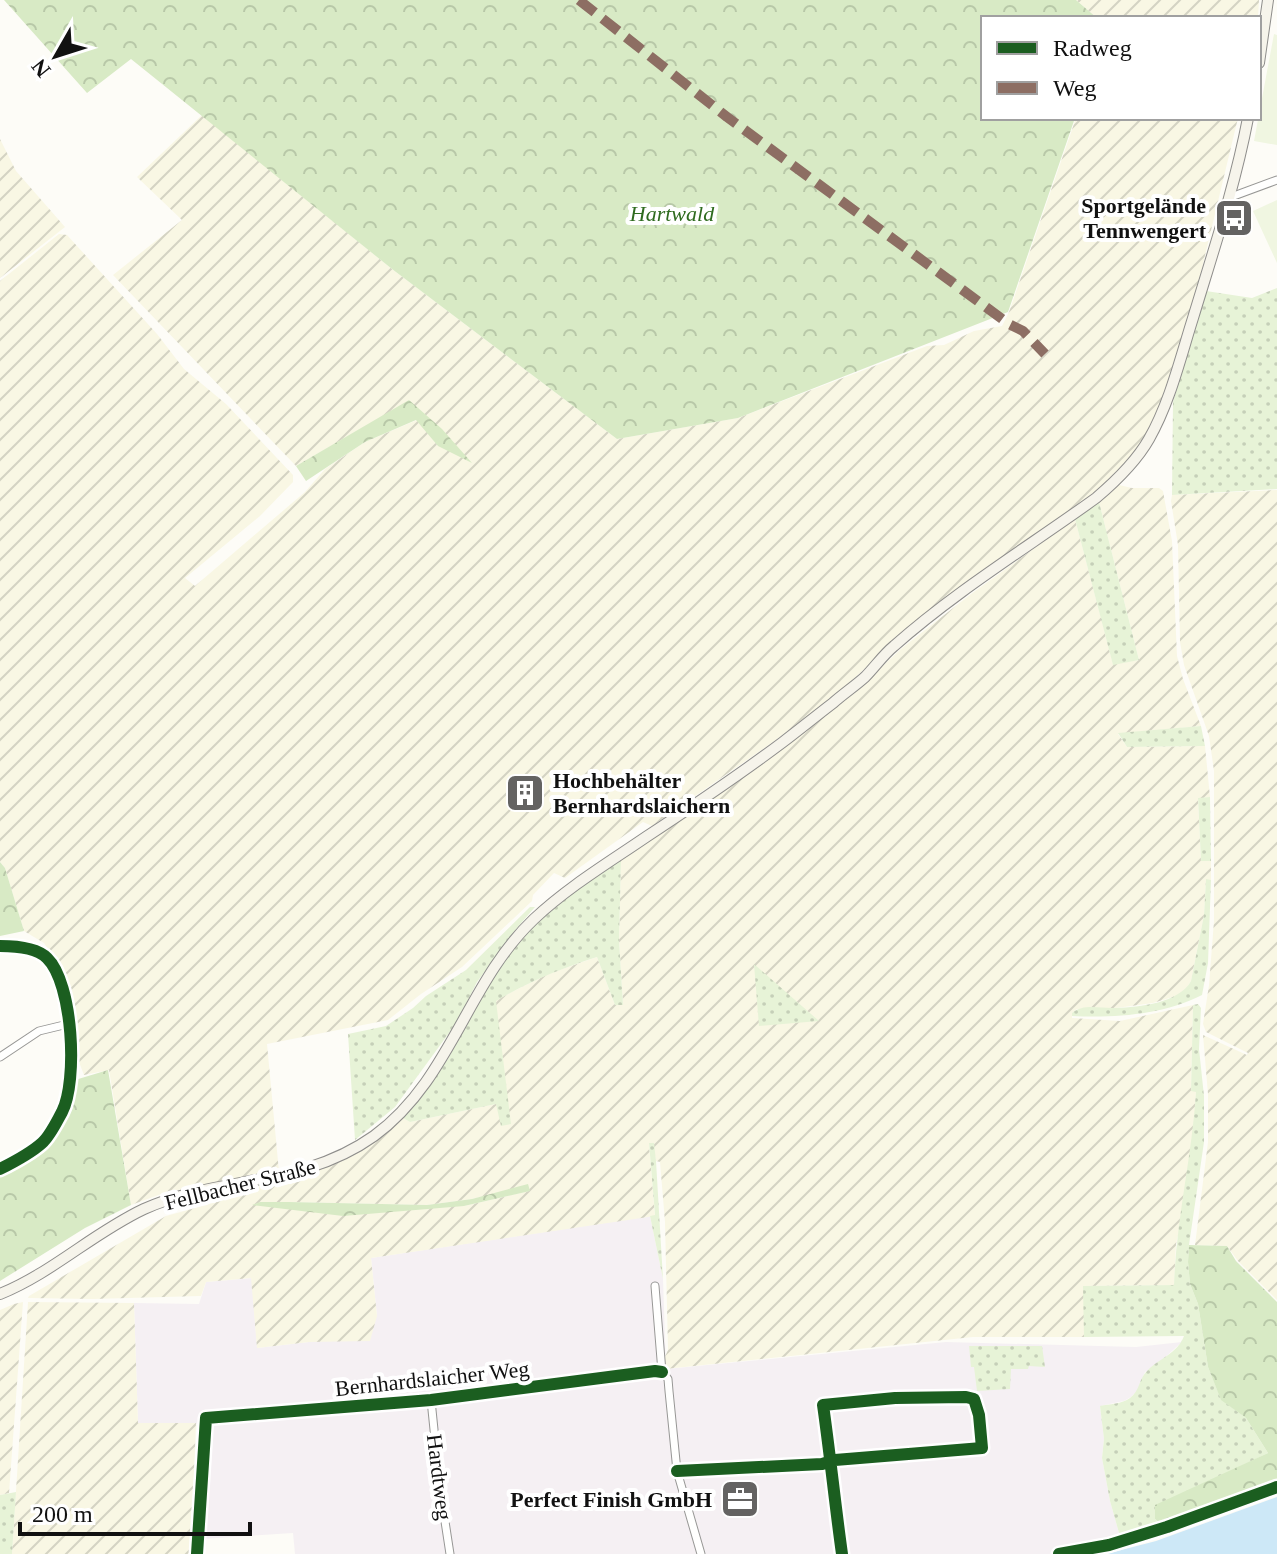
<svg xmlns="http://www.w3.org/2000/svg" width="1277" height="1554" font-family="'Times New Roman',serif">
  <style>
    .industrial { fill: #f5f0f3 }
    .farmland { fill: url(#farmland-furrows); fill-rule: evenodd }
    .grass { fill: url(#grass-dots) }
    .forest { fill: url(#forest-crowns) }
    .pitch { fill: #f0f6e1 }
    .water { fill: #cde8f7 }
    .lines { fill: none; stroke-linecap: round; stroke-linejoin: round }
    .street-casing { stroke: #979795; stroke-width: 9 }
    .secondary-casing { stroke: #8e8d8b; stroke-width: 12 }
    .street { stroke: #fffffe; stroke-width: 7 }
    .secondary { stroke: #f6f4eb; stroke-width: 10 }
    .quiet { stroke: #8d6e63; stroke-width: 10; stroke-dasharray: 20 10; stroke-linecap: butt }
    .cycleway-casing { stroke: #fff; stroke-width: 17 }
    .cycleway { stroke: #1b5e20; stroke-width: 12 }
    .labels { text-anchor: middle; stroke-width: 8; stroke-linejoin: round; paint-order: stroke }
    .poi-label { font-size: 22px; font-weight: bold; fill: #111; stroke: #fff; text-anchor: end }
    .park-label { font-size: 22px; font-style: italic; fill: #2f6b1f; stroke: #fff }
    .street-label { font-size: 22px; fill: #111; stroke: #fff }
  </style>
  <defs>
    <pattern id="farmland-furrows" width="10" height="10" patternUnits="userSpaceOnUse" patternTransform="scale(2)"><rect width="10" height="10" fill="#f9f7e4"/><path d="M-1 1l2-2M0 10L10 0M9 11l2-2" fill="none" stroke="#d4d3c3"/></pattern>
    <pattern id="grass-dots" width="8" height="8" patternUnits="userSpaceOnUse" patternTransform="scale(2)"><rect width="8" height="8" fill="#e7f3d7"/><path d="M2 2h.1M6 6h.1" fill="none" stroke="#c5cfb8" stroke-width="1.8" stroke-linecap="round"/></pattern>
    <pattern id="forest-crowns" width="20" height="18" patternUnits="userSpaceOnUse" patternTransform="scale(2)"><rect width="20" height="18" fill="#d8eac5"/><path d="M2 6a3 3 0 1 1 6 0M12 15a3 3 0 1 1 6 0" fill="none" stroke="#b8c8a8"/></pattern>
  </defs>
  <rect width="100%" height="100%" fill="#fdfcf7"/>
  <path class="industrial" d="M650 1216 663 1279 666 1369 946 1342 1136 1347 1182 1342 1162 1360 1145 1372 1137 1391 1131 1397 1124 1401 1100 1406 1104 1439 1102 1458 1110 1501 1121 1540 1054 1554H295L293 1533 201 1539 208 1424 138 1423 134 1303 199 1304 206 1282 252 1278 257 1348 309 1342 377 1316 371 1258Z"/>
  <path class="farmland" d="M1076 0H1259L1258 18H1097Z
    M202 115 392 269 617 439 738 418 927 346 944 345 974 331 1002 326 1009 312 1076 118H1238L1196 293 1156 417 1134 453 1097 491 983 572 896 639 841 691 773 742 652 826 643 822 565 878 554 873 533 895 532 901 462 967 421 994 388 1020 267 1044 279 1172 167 1192 131 1205 109 1070 84 1075 79 1062 66 976 44 943 24 931 5 868 0 862V281L59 234 67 235 157 334 184 369 226 404 293 475V482L260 516 185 578 195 586 305 492 325 469 365 442 417 420 438 446 409 401 296 466 113 275 182 220 137 177Z
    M0 139 16 171 65 227 0 278Z
    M1119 485 1132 488H1159L1163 491 1172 541 1177 656 1183 679 1201 726 1118 734 1127 747 1205 746 1210 797 1198 799 1201 861H1211V880H1206L1204 915 1191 981 1186 989 1176 996 1153 1003 1116 1008 1077 1009 1072 1013V1018L1120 1021 1193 1005 1191 1090 1196 1091 1194 1132 1181 1223 1176 1244 1174 1285 1084 1286V1337H973L665 1369 664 1359 668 1350 665 1222 660 1162 656 1161 653 1143 649 1144 655 1216 371 1258 377 1316 370 1341 309 1342 257 1348 251 1278 206 1282 201 1296 92 1299 28 1298 29 1296 166 1216 213 1203 212 1195 280 1181 326 1167 372 1143 403 1118 410 1122 496 1104V1000L548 974 597 957 615 1005H623L619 940 621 860 860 687 902 648 971 594 1075 519 1113 664 1139 660 1099 502ZM529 1191 464 1206 255 1204 289 1202 427 1205 472 1199 498 1193Z
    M1277 490V1300L1238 1261 1227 1246 1195 1245 1208 1142V1094L1203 1035 1247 1055 1248 1053 1206 1032 1203 1024 1209 985 1214 921V771L1209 736 1184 665 1180 642 1178 545 1171 501 1172 495Z
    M23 1302 9 1493 0 1495V1310L14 1304Z
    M28 1302 134 1303 138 1423H196L191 1554H12Z"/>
  <path class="grass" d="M1277 288V489L1172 495 1173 402 1206 291 1252 298Z
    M1099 502 1139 660 1113 665 1075 519Z
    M1201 726 1205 746 1127 747 1118 733Z
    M1210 797 1211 861H1201L1198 798Z
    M621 860 619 940 623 1005H615L597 957C562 968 528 982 496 1001L511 1124 501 1126 496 1104 410 1122 403 1118 448 1059 492 978 529 929 577 890Z
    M1206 879 1211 880 1208 963 1202 995C1162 1015 1116 1018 1072 1016V1013C1084 1003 1101 1009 1116 1008 1140 1007 1179 1003 1191 981L1204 915Z
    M530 907H535L516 929 477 982 457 1022 395 1107 355 1140 348 1034 386 1026 413 1008 426 996 466 970Z
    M754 964 819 1021 759 1026Z
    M1198 1004 1201 1008 1199 1049 1204 1096V1142L1189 1245 1188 1262 1190 1284 1198 1304 1208 1367 1221 1399 1246 1418 1268 1453 1225 1474 1155 1519 1170 1531 1129 1537 1121 1540 1110 1501 1102 1458 1104 1439 1100 1406C1109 1404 1122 1404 1130 1398 1140 1391 1139 1378 1147 1371 1158 1359 1178 1353 1184 1336L1084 1337 1083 1286 1174 1285C1176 1220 1192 1157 1196 1092L1191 1091 1193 1005Z
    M649 1143H654L656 1161 663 1279 650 1216 655 1215Z
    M969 1346H1042L1045 1367 1029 1366 1028 1369H1011L1010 1389 977 1391 974 1367H971Z
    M16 1492 12 1554H0V1495Z"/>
  <path class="forest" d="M4 0H1076L1097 18H983V118H1075L1008 312 738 418 617 439 392 269 131 59 87 93Z
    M409 400 442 429 472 463 438 446 416 420 365 442 306 481 296 466Z
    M0 862 5 868 24 931 0 936Z
    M108 1070 131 1205 85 1228 0 1281V1174L45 1144 67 1114 75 1080Z
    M528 1184 530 1191 464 1206 343 1216 252 1205 260 1202H289L427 1205 472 1199Z
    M1189 1245 1227 1246 1236 1261 1277 1302V1490L1170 1531 1155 1519V1505L1268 1453 1246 1418 1221 1400 1208 1367 1198 1304 1190 1284 1188 1262Z"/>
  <path class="pitch" d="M1274 34 1277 35V145L1254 141Z
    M1277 200V263L1253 211Z"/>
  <path class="water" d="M1277 1497V1554H1106L1156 1541Z"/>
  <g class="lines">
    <g class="street-casing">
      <path id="street" d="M1231 197 1277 180
        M0 946C14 946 36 947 47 958 73 983 78 1081 62 1112 57 1121 50 1136 42 1143 32 1152 12 1163 0 1169
        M0 1057 39 1031 68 1024
        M655 1286 662 1372 668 1379 669 1391 677 1471 701 1554
        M431 1400 440 1489 450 1554
        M677 1471 822 1464 835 1460 982 1448 979 1415 974 1399 966 1397 895 1398 823 1405C830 1454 835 1504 842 1554
        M197 1554 206 1418 431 1400 655 1371 662 1372
        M1059 1554 1109 1545"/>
    </g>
    <g class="secondary-casing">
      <path id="secondary" d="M1259 63 1268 0
        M0 1294C52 1273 93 1233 144 1209 220 1175 301 1188 374 1136 451 1080 467 982 534 919 568 887 608 863 646 837 693 806 739 775 783 742 800 729 816 716 833 703 843 694 855 686 865 677 875 667 883 655 894 646 956 591 1028 547 1096 498 1116 481 1136 462 1149 439 1170 402 1180 359 1193 318 1213 252 1235 186 1248 118"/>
    </g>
    <use href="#street" class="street"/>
    <use href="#secondary" class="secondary"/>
    <path class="quiet" d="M579 0 727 117 1009 324 1023 331 1045 354"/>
    <g class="cycleway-casing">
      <path id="cycleway" d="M0 946C14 946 36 947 47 958 73 983 78 1081 62 1112 57 1121 50 1136 42 1143 32 1152 12 1163 0 1169
        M677 1471 822 1464 835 1460 982 1448 979 1415 974 1399 966 1397 895 1398 823 1405C830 1454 835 1504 842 1554
        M197 1554 206 1418 431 1400 655 1371 662 1372
        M1059 1554 1109 1545 1167 1527 1277 1487"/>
    </g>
    <use href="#cycleway" class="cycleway"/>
  </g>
  <defs>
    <g id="bus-square" transform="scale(2)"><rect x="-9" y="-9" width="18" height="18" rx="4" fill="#646362" stroke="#fff"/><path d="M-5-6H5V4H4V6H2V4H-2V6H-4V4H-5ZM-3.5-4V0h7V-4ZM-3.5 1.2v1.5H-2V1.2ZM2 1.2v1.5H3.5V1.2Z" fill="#fff"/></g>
    <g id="building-square" transform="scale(2)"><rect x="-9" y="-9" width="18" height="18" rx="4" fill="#646362" stroke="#fff"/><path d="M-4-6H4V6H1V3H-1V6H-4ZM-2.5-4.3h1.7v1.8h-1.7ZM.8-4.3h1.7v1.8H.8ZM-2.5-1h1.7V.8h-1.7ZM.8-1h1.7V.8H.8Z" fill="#fff"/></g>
    <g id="office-square" transform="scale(2)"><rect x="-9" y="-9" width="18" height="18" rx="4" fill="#646362" stroke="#fff"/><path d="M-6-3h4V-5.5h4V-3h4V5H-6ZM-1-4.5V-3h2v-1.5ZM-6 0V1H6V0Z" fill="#fff"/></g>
  </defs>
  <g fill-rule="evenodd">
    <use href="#bus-square" x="1234" y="218"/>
    <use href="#building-square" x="525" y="793"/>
    <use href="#office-square" x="740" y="1499"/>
  </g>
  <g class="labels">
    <g class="poi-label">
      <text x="1206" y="213">Sportgelände<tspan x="1206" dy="25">Tennwengert</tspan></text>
      <text x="553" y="788" text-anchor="start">Hochbehälter<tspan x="553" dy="25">Bernhardslaichern</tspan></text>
      <text x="712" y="1507">Perfect Finish GmbH</text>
    </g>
    <g class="park-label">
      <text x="672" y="221">Hartwald</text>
    </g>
    <g class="street-label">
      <text transform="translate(240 1184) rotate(-14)" y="8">Fellbacher Straße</text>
      <text transform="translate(432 1378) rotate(-6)" y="8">Bernhardslaicher Weg</text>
      <text transform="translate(440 1477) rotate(83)" y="8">Hardtweg</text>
    </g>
  </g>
  <rect x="981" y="16" width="280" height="104" fill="#ffffff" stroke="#a0a0a0" stroke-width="2"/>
  <rect x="997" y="42" width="40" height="12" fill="#1b5e20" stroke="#a0a0a0" stroke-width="2"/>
  <text x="1053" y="56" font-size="24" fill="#111111">Radweg</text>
  <rect x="997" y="82" width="40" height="12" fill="#8d6e63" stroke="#a0a0a0" stroke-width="2"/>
  <text x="1053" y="96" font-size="24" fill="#111111">Weg</text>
  <g transform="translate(56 56) rotate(231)" stroke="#ffffff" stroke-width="6" paint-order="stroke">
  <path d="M0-6L14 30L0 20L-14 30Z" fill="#111111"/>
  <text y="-12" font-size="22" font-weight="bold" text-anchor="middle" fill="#111111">N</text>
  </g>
  <path d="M20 1522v12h230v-12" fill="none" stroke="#111111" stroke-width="4"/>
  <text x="32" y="1522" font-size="24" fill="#111111" stroke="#ffffff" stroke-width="6" paint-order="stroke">200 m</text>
</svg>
